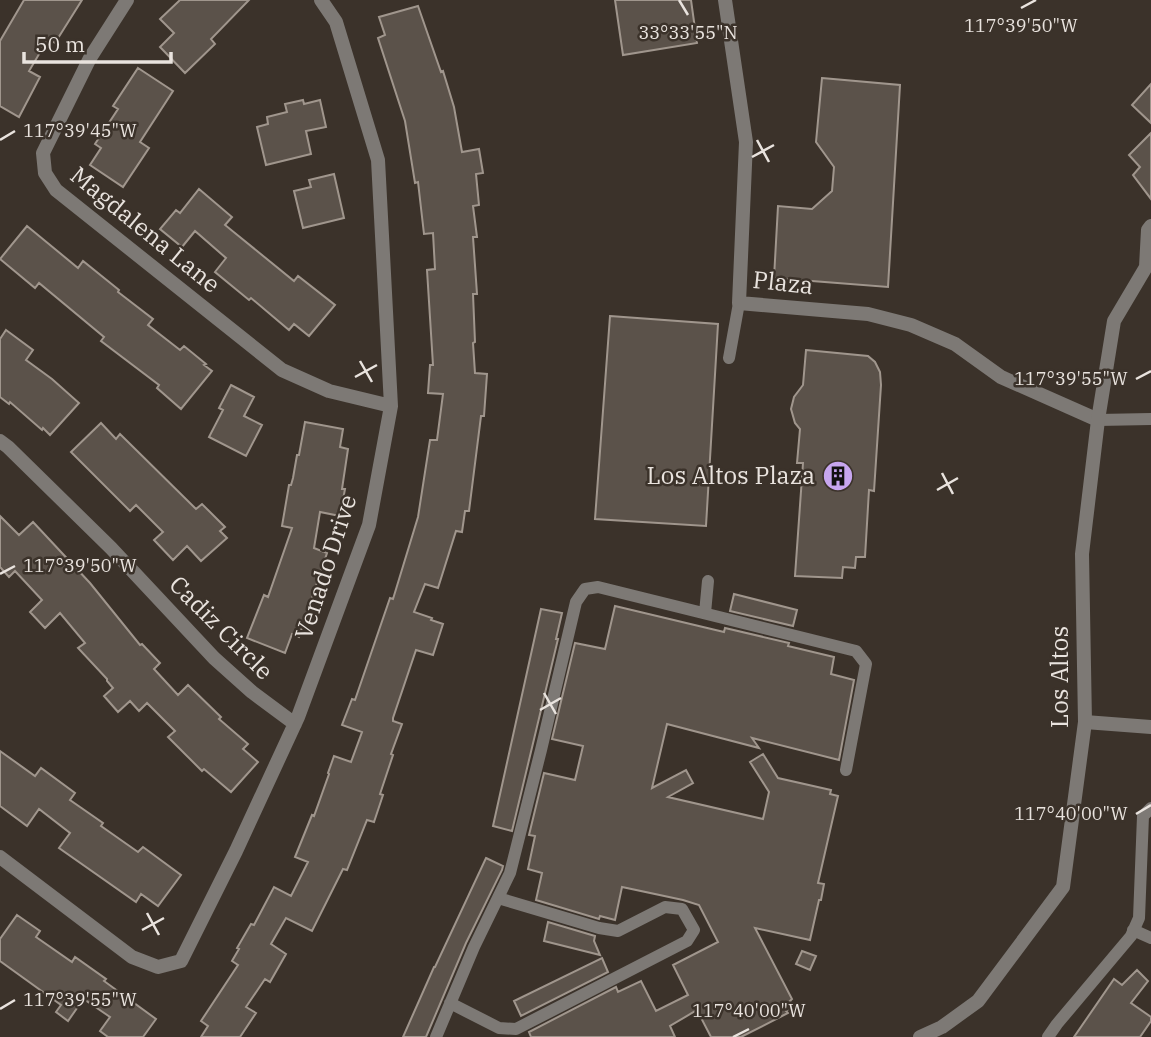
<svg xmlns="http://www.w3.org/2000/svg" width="1151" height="1037" font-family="'IBM Plex Serif',serif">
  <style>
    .building { fill: #5b524a; stroke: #a0968d; stroke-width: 2 }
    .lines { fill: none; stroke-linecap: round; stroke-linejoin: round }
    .service { stroke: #7d7975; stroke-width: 12 }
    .minor { stroke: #7d7975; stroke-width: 14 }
    .tertiary { stroke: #7d7975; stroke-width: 14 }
    .ticks { fill: none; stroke: #e9e3de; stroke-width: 2.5 }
    .labels { text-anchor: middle; stroke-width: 5; stroke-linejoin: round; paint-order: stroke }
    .street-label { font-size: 24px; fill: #e9e3de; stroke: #3b322a }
    .poi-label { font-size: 24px; fill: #e9e3de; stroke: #3b322a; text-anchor: end }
    .ticks-label { font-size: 18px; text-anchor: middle; fill: #e9e3de; stroke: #3b322a; stroke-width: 5; stroke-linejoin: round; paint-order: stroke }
  </style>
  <rect width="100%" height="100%" fill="#3b322a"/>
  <path class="building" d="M24 0H82L55 43 48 39 29 71 40 77 19 117 0 106V41Z
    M180 0H249L211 39 215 44 185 73 160 47 174 33 160 19Z
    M615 0H691L697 43 623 55Z
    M418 6 441 72 443 71 454 107 462 152 479 149 483 173 476 174 479 205 473 206 477 237H473L477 294H473L475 342 473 343 475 373 487 374 484 416H481L469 511H465L462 532 456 531 438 588 425 584 414 612 432 618 431 620 443 624 433 655 416 650 393 718V721L402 724 391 754 393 755 380 794 383 795 374 822 367 820 347 870 343 869 312 931 286 918 271 944 286 954 270 982 265 979 246 1007 256 1013 240 1037H201L208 1026 201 1021 238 965 232 961 239 949 237 948 251 924 254 925 274 887 291 896 308 862 295 857 312 815 314 816 329 774 328 773 334 756 351 762 362 732 342 725 352 699 355 700 390 598 393 599 418 517 430 440H437L443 394 428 393 430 365H433L427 270 435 269 433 233 424 234 418 182 415 183 405 121 378 38 385 35 379 17Z
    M138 68 173 91 140 142 149 148 123 187 90 165 101 148 95 144 118 109 113 106Z
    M822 78 900 85 888 287 774 278 778 206 812 209 832 191 834 167 816 142Z
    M1151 84V123L1132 105Z
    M303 100 304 104 320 100 326 127 306 131 311 154 266 165 257 127 268 124 267 117 287 112 285 104Z
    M1151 133V199L1133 175 1140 167 1129 155Z
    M334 174 344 218 303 228 294 191 311 187 309 180Z
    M199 189 232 217 225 225 294 281 298 276 335 305 309 336 294 324 289 330 251 298 249 300 215 272 226 258 195 231 182 247 160 229 176 210 180 213Z
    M27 226 78 268 83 261 119 290 118 292 153 319 148 325 180 350 184 346 206 364 204 365 212 371 181 409 157 388 159 385 101 341 104 337 39 283 35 288 0 259Z
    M610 316 718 324 706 526 595 519Z
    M6 330 33 350 26 360 52 379 79 403 50 435 43 428 42 430 10 402 9 404 0 397V339Z
    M806 350 868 356 875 362 880 372 881 385 874 491 869 490 865 557H856L855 568 843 567 842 578 795 576 803 463H797L800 429 795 423 791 409 794 397 803 385Z
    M231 385 254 397 244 416 262 425 246 456 209 437 223 410 219 408Z
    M305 422 343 429 340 447 348 449 342 489H345L340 516 320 512 314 548 327 553 299 637 292 634 285 653 247 638 264 595 268 597 292 528 282 526 289 485H291L293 478 297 455H299Z
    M101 423 116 439 120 434 196 509 202 504 225 527 220 531 227 538 201 561 187 546 173 560 154 540 163 532 136 505 130 511 71 452Z
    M0 516 19 535 33 522 90 583 140 645 142 644 160 663 154 669 178 695 188 685 221 717 219 719 248 744 243 749 258 762 231 792 204 769 202 771 168 737 175 731 147 703 139 711 130 701 118 712 104 696 113 688 107 681V679L78 648 85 643 60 613 45 628 30 612 42 600 15 571 9 577 0 567Z
    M734 594 797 610 793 626 730 611Z
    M615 606 724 632 725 628 789 643 788 646 834 657 831 674 854 680 839 760 752 738 759 748 667 724 652 788 686 770 693 783 668 797 763 819 769 792 750 762 763 754 778 778 831 790 830 794 838 796 818 883 824 884 821 900H819L810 940 755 928 792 999 790 1001 793 1007 786 1011 788 1013 741 1037H711L697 1010 670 1026 675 1037H531L529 1032 616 987 618 992 641 981 656 1011 688 995 673 965 718 942 699 905 683 900 622 887 615 920 600 916 599 919 536 900 542 873 528 869 535 836 529 835 544 773 575 780 583 746 552 739 575 643 605 649Z
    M541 609 562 613 556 639H558L512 831 493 826Z
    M0 751 35 776 41 768 75 793 70 800 103 823 101 826 138 852 143 847 181 875 158 906 141 894 136 902 59 848 70 833 39 809 27 826 0 806Z
    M486 858 503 866 502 870 466 943 426 1037H403L434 967H435Z
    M17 915 40 931 36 937 72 962 75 957 106 979 104 981 156 1019 143 1037H108L100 1031 110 1017 85 1000 84 1002 82 1001 68 1021 56 1012 61 1005 0 961V939Z
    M548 922 595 936 594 941 600 955 544 941Z
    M802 951 816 956 810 970 796 964Z
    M602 958 608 972 521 1016 514 1001Z
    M1137 970 1148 981 1131 1003 1151 1017V1021L1140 1037H1074L1114 979 1122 985Z"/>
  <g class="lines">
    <path class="service" d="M729 358 739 303
      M1098 420 1151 419
      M705 613 708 581
      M1133 930 1151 938
      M450 1003 499 1028 516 1029 687 941 694 930 682 909 665 907 618 931 599 928 498 898
      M436 1037 474 947 510 873 541 750 576 602 585 589 598 587 856 651 866 664 846 770
      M1048 1037 1057 1024 1131 936 1139 918 1143 816 1151 808"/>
    <path class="minor" d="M127 0 90 58 43 153 45 173 56 190 282 370 329 391 391 406
      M725 0 746 142 739 303 868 314 911 325 955 344 1001 377 1098 420
      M0 441 8 447 111 548 214 658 252 692 295 724
      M0 857 132 957 158 967 181 961 236 851 298 717 369 525 391 406 378 160 336 22 321 0"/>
    <path class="tertiary" d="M1085 722 1151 727
      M920 1037 942 1027 978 1001 1063 887 1085 722 1082 554 1098 420 1114 321 1146 267 1148 230 1151 226"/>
  </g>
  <path class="ticks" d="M679 0 688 15M1021 8 1036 0M0 140 15 131M757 140 769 162M752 157 774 145M360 361 372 382M355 377 377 365M1136 379 1151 371M942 473 953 494M937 490 958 478M0 574 15 566M544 693 556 714M540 710 561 698M1136 814 1151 805M147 913 159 935M142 930 164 918M0 1009 15 1000M733 1037 749 1029"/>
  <defs>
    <g id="building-disc" transform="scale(1.575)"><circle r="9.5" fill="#c7a6ef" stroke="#3b322a"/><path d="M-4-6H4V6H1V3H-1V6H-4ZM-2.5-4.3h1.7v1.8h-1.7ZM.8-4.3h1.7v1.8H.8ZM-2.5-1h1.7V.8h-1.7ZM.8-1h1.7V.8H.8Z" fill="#111"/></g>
  </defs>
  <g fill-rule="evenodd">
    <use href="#building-disc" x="838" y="476"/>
  </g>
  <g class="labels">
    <g class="street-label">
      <text transform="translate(145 230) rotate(39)" y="8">Magdalena Lane</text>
      <text transform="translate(783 283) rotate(6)" y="8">Plaza</text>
      <text transform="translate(326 567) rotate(-72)" y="8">Venado Drive</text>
      <text transform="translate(221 628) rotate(45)" y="8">Cadiz Circle</text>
      <text transform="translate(1060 677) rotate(-90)" y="8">Los Altos</text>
    </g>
    <g class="poi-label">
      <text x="815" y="484">Los Altos Plaza</text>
    </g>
  </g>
  <g class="ticks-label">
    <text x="1021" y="32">117°39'50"W</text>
    <text x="688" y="39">33°33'55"N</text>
    <text x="80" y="137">117°39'45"W</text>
    <text x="1071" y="385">117°39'55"W</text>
    <text x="80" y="572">117°39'50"W</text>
    <text x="1071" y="820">117°40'00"W</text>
    <text x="80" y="1006">117°39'55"W</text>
    <text x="749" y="1017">117°40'00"W</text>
  </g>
  <path d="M24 52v10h147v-10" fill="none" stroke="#e9e3de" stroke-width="3.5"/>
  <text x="35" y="52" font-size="21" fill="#e9e3de" stroke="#3b322a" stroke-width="5" paint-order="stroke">50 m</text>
</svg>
